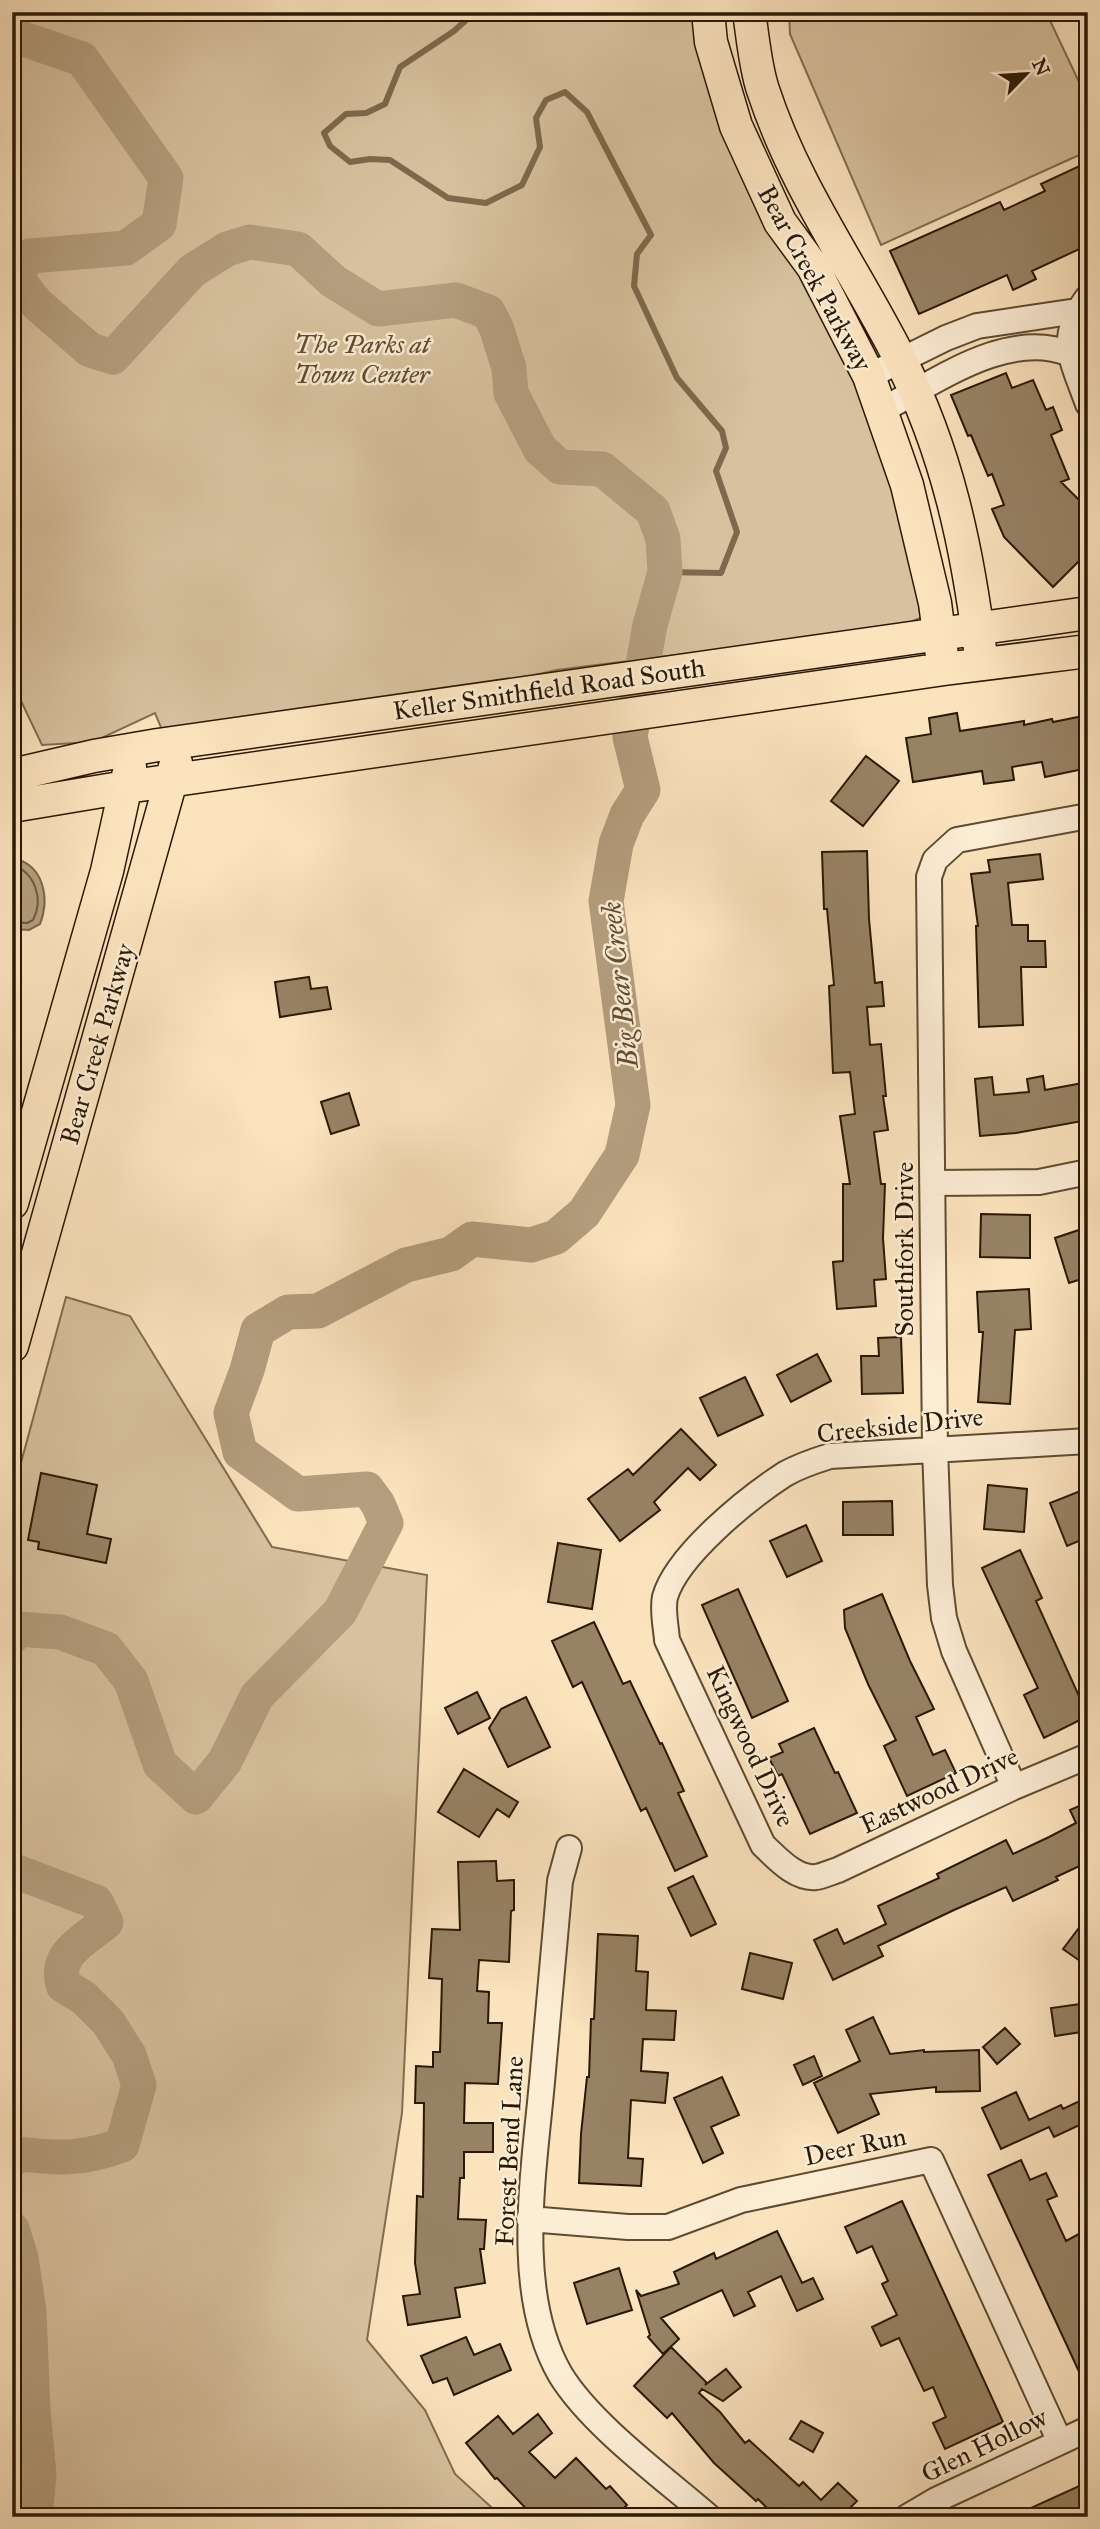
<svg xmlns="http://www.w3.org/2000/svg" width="1100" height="2529" font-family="'IM FELL Great Primer',serif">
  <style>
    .green { fill: #d7c19e; stroke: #806d50; stroke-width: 2 }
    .water { fill: #b49e7e; stroke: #7d694c; stroke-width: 2 }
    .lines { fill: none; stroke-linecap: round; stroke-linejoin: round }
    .shore { stroke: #6f5c40; stroke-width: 2 }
    .stream { stroke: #7d694c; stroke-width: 6 }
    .river { stroke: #b49e7e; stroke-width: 35 }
    .building { fill: #978264; stroke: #2a1902; stroke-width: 2 }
    .minor-casing { stroke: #5e4c31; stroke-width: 28 }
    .major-casing { stroke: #2a1902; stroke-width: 35 }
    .minor { stroke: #fcedd5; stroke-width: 24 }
    .major { stroke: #fbe3be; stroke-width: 32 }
    .labels { text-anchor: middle; stroke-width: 5; stroke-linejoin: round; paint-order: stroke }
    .street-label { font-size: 26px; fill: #2a1902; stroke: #fcedd5 }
    .park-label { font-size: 26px; font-style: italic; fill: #5e4b31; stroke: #fcedd5 }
    .water-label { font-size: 28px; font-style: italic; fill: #614e34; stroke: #fcedd5 }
  </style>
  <rect width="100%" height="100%" fill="#fbe3be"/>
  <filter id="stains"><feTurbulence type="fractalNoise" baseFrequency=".00286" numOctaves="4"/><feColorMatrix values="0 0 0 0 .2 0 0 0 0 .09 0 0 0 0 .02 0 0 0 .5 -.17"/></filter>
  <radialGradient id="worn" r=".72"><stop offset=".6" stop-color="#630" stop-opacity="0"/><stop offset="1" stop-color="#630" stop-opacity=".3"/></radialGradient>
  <path class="green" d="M12 12H700L728 140 742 178 759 214 807 278 846 357 885 455 925 616 898 627 557 670 344 718 170 749 155 713 93 742 42 745 12 682Z
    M789 12H1046L1088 101V151L881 245 790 34Z
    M66 1297 130 1316 272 1547 427 1575 402 2113 367 2340 425 2410 455 2474 502 2517H12V1496Z"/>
  <path class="water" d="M12 858C44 864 50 898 40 924L29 930 12 929Z"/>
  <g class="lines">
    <path class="shore" d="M12 865C35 872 44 899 33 920L27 923 12 922"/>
    <path class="stream" d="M475 12 454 31 400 67 385 104 366 113 346 114 324 133 330 146 350 162 370 159 390 160 448 198 486 203 522 185 540 147 536 118 546 100 565 92 587 112 651 235 637 254 634 286 677 378 722 431 726 448 716 471 737 532 721 573 665 572"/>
    <path class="river" d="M12 35 82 59 166 178 159 224 126 248 30 256 14 275 37 304 90 350 113 357 192 271 227 249 250 242 298 249 333 281 378 309 456 300 488 312 496 327 509 368 511 393 540 449 560 467 602 469 653 511 663 539 665 572 650 625 630 737 643 790 627 815 616 844 606 901 633 1105 622 1155 584 1213 556 1237 531 1245 472 1239 451 1254 406 1265 318 1311 288 1312 258 1330 247 1370 231 1413 240 1452 298 1494 367 1489 378 1504 386 1523 340 1612 257 1696 225 1761 196 1797 160 1764 131 1681 106 1649 60 1632 17 1629 12 1637
      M12 1870 96 1902 106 1922C84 1941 54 1953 63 1985L84 1998 108 2022 129 2055 139 2085 122 2145C84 2159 60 2159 21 2154L12 2160
      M12 2229 21 2258 29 2312 33 2411 39 2475 35 2517"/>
  </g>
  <path class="building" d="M1088 162V245L1032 271 1036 279 1013 290 1007 275 919 314 890 251 1000 202 1004 210 1045 191 1041 184Z
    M1006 373 1012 388 1033 380 1046 410 1053 407 1062 430 1051 435 1069 479 1061 482 1088 509V552L1053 587 1004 537 992 509 1004 505 992 474 988 476 971 435 968 436 951 395Z
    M957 713 960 731 1024 721V725L1052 719 1053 722 1088 715V768L1045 777 1042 762 1012 767 1014 780 984 784 982 771 913 782 906 738 931 734 929 718Z
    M866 756 899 781 863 826 831 801Z
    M867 851 869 919 875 983 882 982 884 1006 867 1007 870 1045 881 1044 886 1096H883L888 1130 874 1132 881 1184H885L883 1238 886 1279 874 1280 876 1306 837 1309 833 1262 843 1261V1184H850L840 1116 855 1114 850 1072 833 1073 829 986 834 985 827 909H824L822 852Z
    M1040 854 1043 879 1008 883 1012 925H1028V941H1045L1046 967H1021L1023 1025 979 1027 976 926H978L971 874 990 872 988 860Z
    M309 977 311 989 327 987 331 1009 280 1017 275 982Z
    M1043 1076 1045 1090 1088 1082V1120L1016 1133 980 1136 975 1079 992 1077 994 1095 1029 1092 1027 1079Z
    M349 1093 359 1125 331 1134 321 1102Z
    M981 1214 1030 1215V1258L980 1257Z
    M1088 1227V1277L1069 1283 1055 1238Z
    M1029 1289 1031 1329 1015 1330 1010 1404 978 1402 983 1332H979L977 1292Z
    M901 1337 903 1393 862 1394 861 1356H879L878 1338Z
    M817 1354 831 1381 791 1402 777 1375Z
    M745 1377 763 1415 718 1436 700 1398Z
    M681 1429 716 1465 700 1480 688 1468 654 1502 660 1510 620 1541 588 1499 628 1469 633 1475Z
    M41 1473 97 1485 87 1534 111 1539 106 1563 38 1549 39 1542 28 1540Z
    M988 1485 1027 1489 1024 1532 984 1529Z
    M1088 1488V1537L1067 1546 1050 1503Z
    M892 1501 893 1535H843V1502Z
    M806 1525 822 1561 787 1577 770 1541Z
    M558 1543 601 1550 592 1609 548 1602Z
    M1020 1550 1042 1598 1036 1601 1088 1716 1044 1738 1024 1695 1038 1688 982 1568Z
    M738 1589 788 1701 752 1718 702 1605Z
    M882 1594 910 1661 934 1709 916 1717 933 1755 945 1750 956 1773 907 1796 884 1746 896 1740 868 1684 845 1628 844 1610Z
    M594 1622 623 1684 630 1681 660 1744 662 1743 684 1791 678 1793 707 1856 675 1871 646 1808 641 1811 582 1682 573 1687 552 1641Z
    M477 1692 490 1718 458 1734 445 1708Z
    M526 1697 550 1747 508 1767 489 1728 501 1709Z
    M814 1728 835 1773 838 1772 857 1813 810 1834 782 1774 778 1776 769 1758 783 1752 779 1744Z
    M464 1769 518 1802 509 1817 497 1809 479 1837 438 1812Z
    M1088 1802V1862L1056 1877 1058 1880 1013 1901 1006 1887 954 1910 878 1946 883 1956 833 1980 814 1940 837 1929 844 1944 886 1924 878 1906 939 1878 937 1874 1006 1840 1013 1854 1049 1837 1076 1823 1070 1810Z
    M496 1861 497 1881 514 1880V1910L511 1911 509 1962 479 1960 477 1991 489 1992 488 2023H502L498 2084 465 2083 464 2123H493V2152H464V2178H460L458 2219 486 2220 484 2249H480L485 2283 455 2288 460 2317 408 2325 403 2296 420 2294 415 2263 417 2196 423 2197 424 2103H415L416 2066 433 2067V2052H440L442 1979 429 1978 432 1929 460 1930 458 1862Z
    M693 1876 716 1924 691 1936 668 1888Z
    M1088 1916V1951L1080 1961 1063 1949Z
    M598 1934 638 1936 636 1971 648 1972 646 2010 676 2011 674 2040 643 2039 641 2071 668 2073 665 2103 631 2100 628 2158 643 2159 641 2186 579 2183 581 2134 587 2077H589L591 2019H594Z
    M750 1953 792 1963 783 1999 742 1989Z
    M1088 2003V2031L1055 2036 1051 2008Z
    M873 2017 890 2054 924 2050V2052L979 2050 980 2091 936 2092V2087L870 2094 879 2114 838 2133 814 2083 860 2061 846 2030Z
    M1005 2028 1020 2044 997 2064 983 2047Z
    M814 2056 822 2076 803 2085 794 2065Z
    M722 2077 739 2115 711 2127 723 2153 703 2163 674 2098Z
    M1016 2092 1029 2120 1061 2105 1063 2109 1088 2097V2121L1054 2137 1049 2127 1001 2149 982 2108Z
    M1021 2160 1030 2180 1046 2173 1057 2196 1047 2200 1066 2241 1088 2229V2391L988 2175Z
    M902 2201 1003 2422 945 2449 933 2423 946 2417 933 2387 924 2391 899 2338 881 2346 872 2327 897 2315 882 2284 888 2281 872 2246 857 2253 845 2227Z
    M777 2231 802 2283 813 2278 823 2299 797 2311 781 2276 748 2292 755 2306 734 2316 722 2290 661 2318 679 2339 663 2354 648 2337 650 2335 636 2290 641 2296 679 2284 674 2272 714 2253 716 2259Z
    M619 2268 632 2310 587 2324 574 2283Z
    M466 2337 474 2355 500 2344 511 2370 454 2395 447 2378 433 2383 421 2356Z
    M671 2347 707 2383 705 2385 726 2369 741 2387 723 2401 702 2389 699 2393 720 2412 745 2443 749 2440 799 2486 803 2482 821 2500 838 2483 857 2501 841 2517H776L758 2499 756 2501 714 2463 672 2413 667 2418 634 2386Z
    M538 2414 552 2433 529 2452 555 2478 576 2458 606 2489 610 2486 627 2505 615 2517H534L497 2478 495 2479 466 2443 498 2416 513 2434Z
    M801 2421 823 2433 813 2452 790 2439Z
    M1088 2482V2517H1011L1053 2498Z"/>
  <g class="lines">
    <g class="minor-casing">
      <path id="minor" d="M1088 297C1057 339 1072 359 1088 404
        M869 376 946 338 977 326 1077 311
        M880 411C935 383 1007 328 1070 354
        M934 1183 1039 1182 1088 1172
        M1088 1441 830 1456C814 1461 799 1466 785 1474 748 1498 677 1555 665 1597 662 1610 666 1626 667 1640L763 1845C777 1858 795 1879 816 1877 823 1876 831 1872 838 1870L1014 1787 1088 1756
        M1014 1787 954 1651 944 1618 940 1585 935 1448 929 877 935 860 957 840 1088 816
        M569 1848 560 1881C554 1948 548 2015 542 2082 534 2172 513 2292 560 2374 590 2424 664 2478 709 2517
        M529 2219 628 2227H668L741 2200 931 2160 1060 2442
        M907 2517 936 2500 1088 2429"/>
    </g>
    <g class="major-casing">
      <path id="major" d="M708 12 711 42 736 126 780 222 813 267 869 376 907 485 935 603 942 656
        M749 12C753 38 755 66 763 90 795 188 854 268 900 359 947 452 967 546 980 649
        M12 775 94 756 158 745 1088 613
        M12 806 126 787 944 669 1088 651
        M12 1203 107 871 130 767
        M12 1346 176 763"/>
    </g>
    <use href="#minor" class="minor"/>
    <use href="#major" class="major"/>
  </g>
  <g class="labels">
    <g class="street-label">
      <text transform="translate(815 278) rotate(61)" y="9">Bear Creek Parkway</text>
      <text transform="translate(549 689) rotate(-8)" y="9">Keller Smithfield Road South</text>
      <text transform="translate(97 1044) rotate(-74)" y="9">Bear Creek Parkway</text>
      <text transform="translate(904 1249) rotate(-90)" y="9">Southfork Drive</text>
      <text transform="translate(900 1425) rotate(-6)" y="9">Creekside Drive</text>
      <text transform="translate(751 1746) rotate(65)" y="9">Kingwood Drive</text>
      <text transform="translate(939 1790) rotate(-25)" y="9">Eastwood Drive</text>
      <text transform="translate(855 2146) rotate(-12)" y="9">Deer Run</text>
      <text transform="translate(509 2151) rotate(-87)" y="9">Forest Bend Lane</text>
      <text transform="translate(984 2445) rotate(-26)" y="9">Glen Hollow</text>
    </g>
    <g class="park-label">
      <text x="362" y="353">The Parks at<tspan x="362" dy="30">Town Center</tspan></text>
    </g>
    <g class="water-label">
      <text transform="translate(619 985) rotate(-96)" y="10">Big Bear Creek</text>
    </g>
  </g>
  <rect width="1100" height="2529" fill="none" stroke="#fbe3be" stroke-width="42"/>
  <rect x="14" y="14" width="1072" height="2501" fill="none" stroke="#2a1902" stroke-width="3.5"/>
  <rect x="21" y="21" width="1058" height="2487" fill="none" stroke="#2a1902" stroke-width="2"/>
  <g transform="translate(1026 74) rotate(65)" stroke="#fcedd5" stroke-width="5" paint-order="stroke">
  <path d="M0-5L12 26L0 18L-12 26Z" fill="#2a1902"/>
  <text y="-10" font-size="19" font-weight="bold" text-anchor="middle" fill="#2a1902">N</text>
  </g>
  <rect width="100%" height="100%" filter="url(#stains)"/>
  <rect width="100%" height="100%" fill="url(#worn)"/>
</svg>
